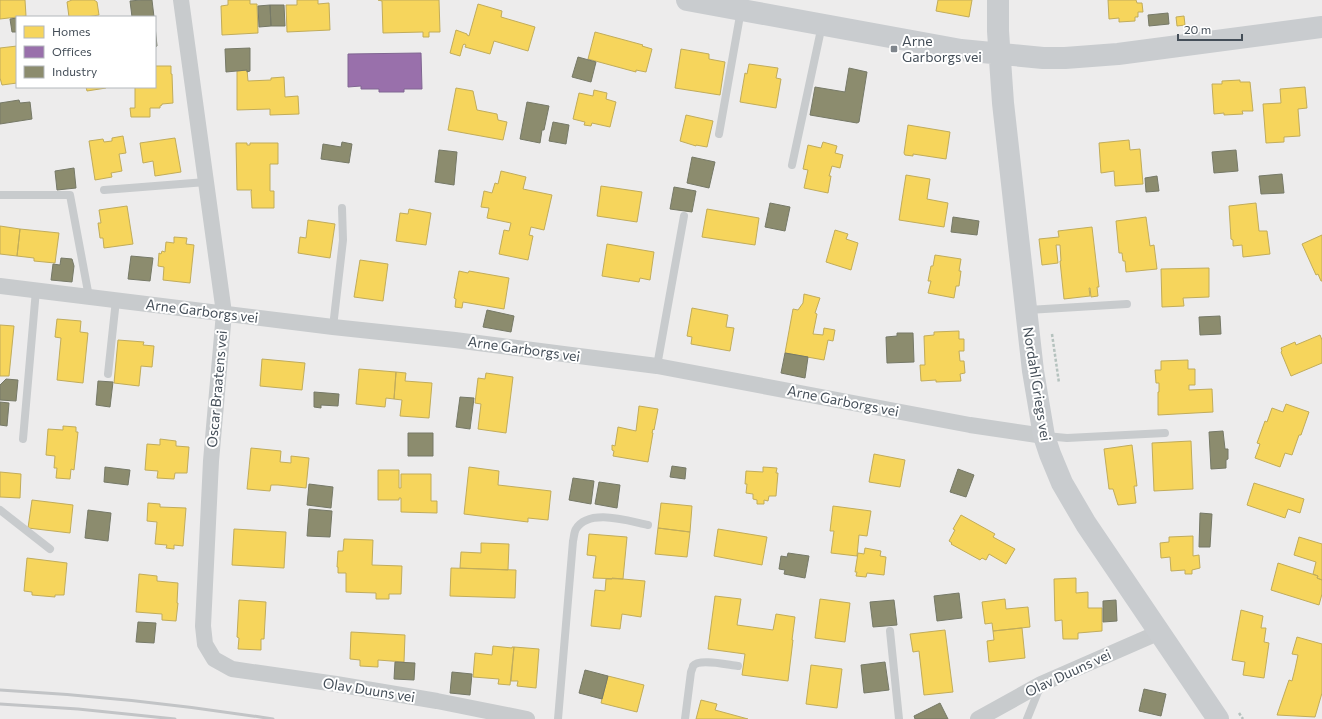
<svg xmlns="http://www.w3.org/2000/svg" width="1322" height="719" font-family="Commissioner,sans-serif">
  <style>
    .homes { fill: #f6d55c; stroke: #c1ac5b }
    .offices { fill: #9970ab; stroke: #806692 }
    .industry { fill: #8c8c6e; stroke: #767967 }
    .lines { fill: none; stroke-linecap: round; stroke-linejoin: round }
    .path { stroke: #b5c2be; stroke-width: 2.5; stroke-dasharray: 3 2; stroke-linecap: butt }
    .lane { stroke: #c8cbcd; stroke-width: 8 }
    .street { stroke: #c8cbcd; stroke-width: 16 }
    .secondary { stroke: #c9cccf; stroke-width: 22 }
    .rail { stroke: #c2c4c6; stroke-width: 3 }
    .poi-dot { fill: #7f858c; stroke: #fff; stroke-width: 1.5 }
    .labels { text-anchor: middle; stroke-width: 4; stroke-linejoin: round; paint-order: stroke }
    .poi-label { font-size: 14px; fill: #444e58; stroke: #fff; text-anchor: start }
    .street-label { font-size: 14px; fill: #444e58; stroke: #fff }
  </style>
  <rect width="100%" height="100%" fill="#edecec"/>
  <path class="homes" d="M0 0H25L26 16 0 19Z
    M72 0H94L97 2 99 15 86 17H69L67 2Z
    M228 0H250V4H257L258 33 222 35 221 6 228 5Z
    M297 0H318V4L329 3 330 30 287 32 286 5H297Z
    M378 0H439L440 32H429V37H423V32L383 33 382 1Z
    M938 0H972L969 17 936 11Z
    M1108 0H1136L1137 3H1142L1143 12H1138V17H1135V21L1119 22V18L1109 19Z
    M478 4 502 11 501 17 535 27 528 51 494 41 490 54 465 47 466 45 464 44 463 45 460 56 450 53 456 30 467 34V35L469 36Z
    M1184 16 1185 25 1177 26 1176 17Z
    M595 32 643 45 642 46 652 49 646 72 636 70V72L588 59Z
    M17 46V83L2 85 0 78V48Z
    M681 49 709 54V59L725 62 720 95 675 88Z
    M749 64 778 68 776 78 781 79 776 108 740 102 745 73 747 74Z
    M155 66H171V74H172L173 103 162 104V105L160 106V108H150V117H131L130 108H135V87H155Z
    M247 70 248 81 271 80V78L284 77 285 97 298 96 299 114 270 115V109L237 110V71Z
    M1240 80V82H1250L1253 111H1242L1243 114 1224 115V113L1214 114 1212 84H1222V81Z
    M86 87H106V88L87 91Z
    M1305 87 1307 108 1298 109 1300 136 1284 137V142L1266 143 1263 104 1281 103 1280 89Z
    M456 88 473 91 477 110 497 114 498 120 507 122 503 140 448 130Z
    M594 90 607 93 606 99 616 102 610 127 592 123 591 126 584 125 585 122 573 119 579 93 593 96Z
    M686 115 713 121 707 147 696 145V146L680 141Z
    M908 125 950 132 946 159 913 154V156L905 155 904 153Z
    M123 136 126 153 119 154 122 171 111 173 112 177 95 180 89 141 103 139 104 142 112 141V138Z
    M175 138 181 172 155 176 153 161 143 163 140 143Z
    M1129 140 1130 150 1140 149 1143 184 1115 186 1114 171 1101 173 1099 143Z
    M823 142 837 146 835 153 843 155 840 168 832 166 829 176H831L828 193 804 188 808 170 803 169 808 145 821 148Z
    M236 143H247V145H250V143H278V164H270V191H274V208H252L251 191 252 190H237Z
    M501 171 526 177 523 189 552 195 544 230 531 227 529 235 533 236 528 260 499 254 504 230 509 231 511 223 487 218 489 208 481 207 484 191 492 193 495 183 498 184Z
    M906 175 930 179 927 199 948 203 944 227 899 220Z
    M601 186 642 192 637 222 597 216Z
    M1256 203 1259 231H1267L1270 254 1243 257 1242 245 1233 246V240L1231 239 1229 206Z
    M127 206 133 244 104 248 103 238H100L98 223H101L99 210Z
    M409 209 431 213 426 245 396 241 400 213 408 214Z
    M707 209 759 218 755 245 702 237Z
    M1146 217 1150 246 1154 245 1157 269 1126 272 1125 261H1123L1122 253H1119L1116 221Z
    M308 220 335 224 330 258 298 253 300 237 306 238Z
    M0 226 20 229 17 256 0 254Z
    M1092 227 1099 287H1097L1098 296 1091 297 1090 288H1089L1090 296 1064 299 1060 261H1061L1060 245H1056L1058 263 1042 265 1039 239 1059 237 1058 231Z
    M20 229 59 233 55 263 34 261V258L17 256Z
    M835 230 848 234 846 239 858 243 851 270 826 262Z
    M1322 235V281H1321L1318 274 1316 275 1302 244Z
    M174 237 187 238 186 244 194 245 190 283 163 280 164 267 158 266 159 253 161 254 162 251 165 252 166 242 174 243Z
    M607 244 654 252 650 280 640 278 639 282 602 276Z
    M935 255 961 259 959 271H961L959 286H956L954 298 928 293 931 281H928L931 266H933Z
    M360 260 388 264 383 301 354 297Z
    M1209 268V297L1183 298 1184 306 1162 307 1161 269Z
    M459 271 468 273 469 271 509 278 504 309 463 302 462 308 455 307 456 299 454 298Z
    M804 294 820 298 815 313 817 314 813 334 823 335 824 328 835 330 833 341 828 340 824 360 785 353 793 309 798 310 803 303Z
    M692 308 728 315 726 327 734 328 730 351 691 344 692 337 687 336Z
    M57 319 81 321 80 332 88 333 83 383 57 380 61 338 55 337Z
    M0 325 14 326 9 376H0Z
    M959 331V339H964V351H959L960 361H964L965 373 960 374 961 381 936 382V380L921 381 920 365H925L924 336 934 335V332Z
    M1320 335 1322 340V363L1291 376 1281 352 1282 351 1281 348 1295 342 1296 345Z
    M118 340 144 342 143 345 154 346 152 367 141 366 139 386 114 383Z
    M262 359 305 363 302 390 260 386Z
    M1188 360V369H1195V385H1189V390L1212 389 1213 412 1158 415V392H1159V383H1156L1155 370H1161V361Z
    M359 369 396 372 394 399 386 398 385 407 356 404Z
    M396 372 406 373 405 381 432 383 429 418 400 416 402 400 394 399Z
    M486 373 513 377 506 433 478 429 481 404 475 403 478 378 485 379Z
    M1286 404 1309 412 1301 435H1299L1292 455 1285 453 1280 467 1255 458 1260 444 1257 443 1265 421 1267 422 1272 408 1283 412Z
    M639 406 658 409 654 430 653 429 652 433H653L648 462 613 456 614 451 612 450V445L615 446 618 427 636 431Z
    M63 426 76 427V432H78L74 470 71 469 70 479 56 478 57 468H54L55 456 46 455 48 429 63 430Z
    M160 439 176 441V446L189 447 187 473H175L174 479 157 478 158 471 145 470 147 444 160 445Z
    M1191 441 1193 489 1154 491 1152 443Z
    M1132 445 1137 486H1134L1136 503 1118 505 1113 489H1109L1104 449Z
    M251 448 281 451 280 462 291 463V456L309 458 306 488 278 485H271L270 491 247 489Z
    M874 454 905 460 900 487 869 482Z
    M469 467 499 471 498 485 551 491 548 520 528 518V522L464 514Z
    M763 467 777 468 776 473H778L776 496H769L768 501 764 500V504H757V500L753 499V494L746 493 747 484H745L746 471 763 472Z
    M378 470H399V488H401V474H431V501H437V513L401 512V498H399V500H378Z
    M0 472 21 474 20 498 0 497Z
    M1254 483 1304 499 1300 513 1288 509 1285 518 1247 505Z
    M32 500 73 505 70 533 28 528Z
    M148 503 160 504V507L186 508 183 546 174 545V549L166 548 167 545 155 544 157 522 147 521Z
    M661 503 692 506 690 532 658 528Z
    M833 506 871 511 867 536 859 535 857 556 831 553 834 531H830Z
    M961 515 995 534 993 537 1015 549 1006 564 989 554 986 560 982 558 980 560 951 544 952 543 949 541 955 530 953 529Z
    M658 528 690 532 687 557 655 554Z
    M234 529 286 532 284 568 232 565Z
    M718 529 767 537 762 565 714 556Z
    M589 534 627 537 623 579 593 578 596 556 587 555Z
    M1193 536V556L1199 555 1200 568 1192 570V574H1185V570L1171 571 1170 557 1161 558 1160 543 1169 542V537Z
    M1299 537 1322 544V580L1317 578 1318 576 1313 574 1316 562 1294 555Z
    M344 539 373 540 372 565 402 566 401 594H389V599H376V593L346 592V573H338V567H337L338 551H343Z
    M481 543 509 544 508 570 460 568 461 552 481 553Z
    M865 548 881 551 880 556 886 557 884 575 867 573 866 577 856 576 857 572H855L858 553 864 554Z
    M27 558 67 563 64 595H55V597L32 595V592L24 591Z
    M1278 563 1318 576 1317 578 1322 580V594L1319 605 1271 590Z
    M451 568 516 570 515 598 450 596Z
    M139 574 157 576V581L178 583 177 603H178L176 621 162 620V614L136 612Z
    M612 578 645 581 641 617 622 614 620 629 591 626 595 590 605 591 606 579H612Z
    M1076 578V593L1088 592V608H1102V631L1078 633V639H1063L1062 620 1055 621 1054 579Z
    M715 596 741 599 737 625 773 630 776 614 795 617 792 640H793L788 681 742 675 745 654 708 649Z
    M820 599 850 603 845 642 815 638Z
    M1005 599 1006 609 1028 607 1030 627 993 631 992 623 985 624 982 602Z
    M239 600 266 602 264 639H261V650L238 649 239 638 237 637Z
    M1241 610 1263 616 1261 628H1266L1264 642 1269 643 1264 678 1243 675 1245 662 1232 660Z
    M1022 628 1025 658 989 662 987 641 994 640 993 631Z
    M945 630 953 692 924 695 919 651 913 652 910 634Z
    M351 632 405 635 404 662 378 660V667L360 666V660L350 659Z
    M1297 637 1322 644V693L1315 717 1277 715 1289 680 1292 681 1295 669 1298 655 1292 654Z
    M493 646 512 648V647H514L510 685 498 684 499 679 473 677 475 653 492 655Z
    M514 647 539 649 536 688 517 686 518 681H511Z
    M811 665 842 669 837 708 806 704Z
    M608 676 644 685 637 712 601 703Z
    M701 700 717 704 715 710 748 719H696Z"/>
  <path class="offices" d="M421 53 422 89H404V92H379V89H361V86L348 87V54Z"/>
  <path class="industry" d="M141 0H152L154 17H132L130 1Z
    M270 5H284L285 26H271Z
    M270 5 271 26 259 27 258 6Z
    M1168 13 1169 24 1149 26 1148 15Z
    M17 18V32H12L10 19Z
    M155 26 157 46 155 47Z
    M250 48V71L247 72V70L226 72 225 49Z
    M578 57 596 62 591 82 572 77Z
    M849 68 867 72 859 122 857 123 810 115 815 87 845 92Z
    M19 100 20 103 30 102 32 119 0 124V103Z
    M527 102 549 106 544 130H542L540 143 520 139Z
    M553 122 569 125 566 144 549 141Z
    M342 142 352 144 349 163 321 159 323 144 341 147Z
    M439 150 457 152 454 185 435 182Z
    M1236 150 1238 171 1214 173 1212 152Z
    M692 157 715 162 709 188 687 183Z
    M74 168 76 188 57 190 55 171Z
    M1282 174 1284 193 1261 194 1259 176Z
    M1157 176 1159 191 1146 192 1145 178Z
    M674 187 696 191 692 212 670 209Z
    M770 203 790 207 785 231 765 227Z
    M953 217 979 221 977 235 951 232Z
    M131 256 153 258 150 281 128 279Z
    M61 258 72 259 74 266 72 282 51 280 53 264 60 265Z
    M487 310 514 316 511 332 483 327Z
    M1220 316 1221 334 1200 335 1199 317Z
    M897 333H913L914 362 887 363 886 337 897 336Z
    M785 353 808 357 805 378 781 373Z
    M6 379 18 380 16 401 0 400V385Z
    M98 381 113 382 110 407 96 405Z
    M314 392 339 394 338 406 321 405V408L314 407Z
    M460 397 474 398 470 429 456 427Z
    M0 402 9 403 7 426 0 425Z
    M1223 431 1225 449H1228V459L1226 460V468L1211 469 1209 432Z
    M408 433H433V456H408Z
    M672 466 686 468 685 479 670 477Z
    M105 467 130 470 128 485 104 482Z
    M958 469 974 475 966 497 950 492Z
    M573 478 594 481 591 504 569 500Z
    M599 482 620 485 617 508 595 504Z
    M309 484 333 487 331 508 307 505Z
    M309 509 332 511 330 537 307 536Z
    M88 510 111 513 108 541 85 538Z
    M1200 513 1212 514 1210 547H1199Z
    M788 553 809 556 805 578 784 574 785 570 779 569 781 556 787 557Z
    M959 593 962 618 937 621 934 596Z
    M894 600 897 625 873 627 870 602Z
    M1116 600 1117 621 1103 622V601Z
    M138 622 156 623 154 643 136 642Z
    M395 662 415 663 414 680 394 679Z
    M885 662 889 690 864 693 861 665Z
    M585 670 608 676 602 699 579 693Z
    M452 672 472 674 470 695 450 693Z
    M1144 689 1166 694 1161 716 1139 711Z
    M940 703 948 719H915L914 716Z"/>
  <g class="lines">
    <path class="path" d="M1052 334 1059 383
      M1239 713 1243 719"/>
    <path class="lane" d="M719 134 741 10
      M792 165 822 25
      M104 190 206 182
      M0 195H70L89 297
      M1028 310 1127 304
      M333 327 343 240 342 208
      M657 366 684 216
      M108 374 116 300
      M1046 436 1067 438 1165 433
      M23 439 36 290
      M0 510 50 549
      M890 631 899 719
      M558 719 573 541C574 537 574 532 576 529 589 508 628 521 648 525
      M685 719 691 672C691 672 693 667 693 666 699 658 728 665 738 666
      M1027 719 1040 687"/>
    <path class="street" d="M181 0 224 313 211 461 203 626 205 644 214 659 232 669 336 684 437 701 527 719
      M0 286 333 327 455 340 657 366 970 425 1044 436
      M978 719 1041 684 1160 632"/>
    <path class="secondary" d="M687 0 961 50 1043 58H1065L1118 54 1322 27
      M998 0V31L1003 103 1033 371 1044 436 1050 454 1062 483 1086 524 1218 719"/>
    <path class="rail" d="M0 690C91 695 183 705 273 719
      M0 704 78 709 175 719"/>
  </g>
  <rect class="poi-dot" x="890" y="45" width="8" height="8" rx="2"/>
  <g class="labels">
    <g class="poi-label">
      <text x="902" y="46">Arne<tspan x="902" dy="16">Garborgs vei</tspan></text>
    </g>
    <g class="street-label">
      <text transform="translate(202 311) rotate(7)" y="5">Arne Garborgs vei</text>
      <text transform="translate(524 349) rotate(8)" y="5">Arne Garborgs vei</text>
      <text transform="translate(1037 384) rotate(81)" y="5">Nordahl Griegs vei</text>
      <text transform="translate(217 389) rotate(-85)" y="5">Oscar Braatens vei</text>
      <text transform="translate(843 401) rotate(11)" y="5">Arne Garborgs vei</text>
      <text transform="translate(1068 673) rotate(-25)" y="5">Olav Duuns vei</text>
      <text transform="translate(369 690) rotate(9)" y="5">Olav Duuns vei</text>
    </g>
  </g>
  <rect x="16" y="16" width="140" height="72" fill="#ffffff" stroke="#b4b8bc"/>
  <rect x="24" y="26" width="20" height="12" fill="#f6d55c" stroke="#b4b8bc"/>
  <text x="52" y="36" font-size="12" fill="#444e58">Homes</text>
  <rect x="24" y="46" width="20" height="12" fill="#9970ab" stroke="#b4b8bc"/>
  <text x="52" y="56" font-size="12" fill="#444e58">Offices</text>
  <rect x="24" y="66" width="20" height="12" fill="#8c8c6e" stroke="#b4b8bc"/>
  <text x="52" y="76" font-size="12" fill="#444e58">Industry</text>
  <path d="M1178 34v6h64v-6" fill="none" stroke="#444e58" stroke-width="2"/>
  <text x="1184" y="34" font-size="12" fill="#444e58" stroke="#ffffff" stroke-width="3" paint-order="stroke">20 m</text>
</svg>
